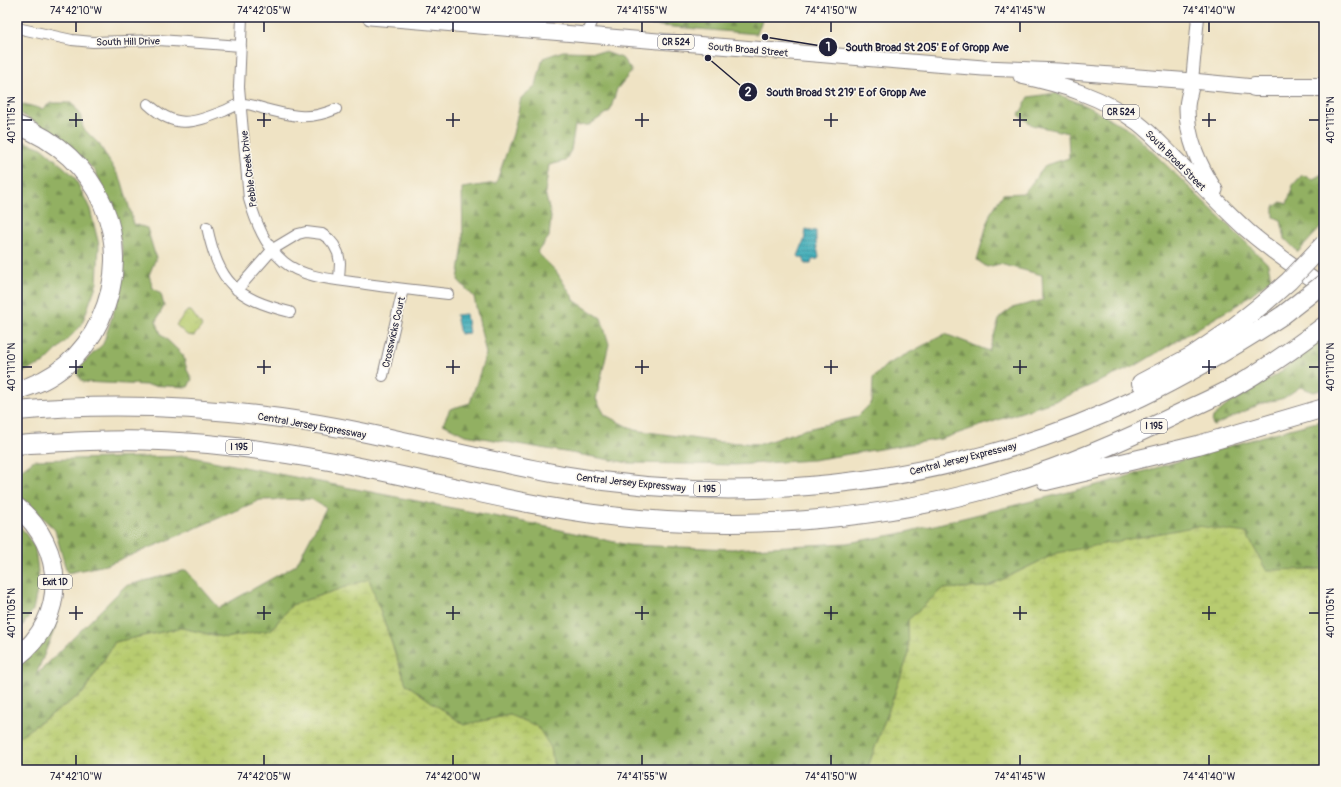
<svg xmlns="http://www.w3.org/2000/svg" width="1341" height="787" font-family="Pangolin,sans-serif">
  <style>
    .grass { fill: url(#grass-tufts); stroke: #6d7756 }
    .forest { fill: url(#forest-firs); stroke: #5a694e }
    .wetland { fill: url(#wetland-marsh); stroke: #6d7756 }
    .water { fill: url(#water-rules); stroke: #2f677a }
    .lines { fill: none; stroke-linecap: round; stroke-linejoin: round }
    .minor-casing { stroke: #888280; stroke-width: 12 }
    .tertiary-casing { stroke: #888280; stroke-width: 14 }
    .primary-casing { stroke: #888280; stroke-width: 17 }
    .motorway-casing { stroke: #888280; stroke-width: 20 }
    .minor { stroke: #fff; stroke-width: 10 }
    .tertiary { stroke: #fff; stroke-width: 12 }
    .primary { stroke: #fff; stroke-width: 15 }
    .motorway { stroke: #fff; stroke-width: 18 }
    .motorway-bridge-casing { stroke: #888280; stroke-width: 20; stroke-linecap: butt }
    .motorway-bridge { stroke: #fff; stroke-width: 18 }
    .ticks { fill: none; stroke: #22223b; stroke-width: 1.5 }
    .labels { text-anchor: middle; stroke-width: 3; stroke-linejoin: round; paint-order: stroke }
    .shield { fill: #fbf7ec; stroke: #636270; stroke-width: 1 }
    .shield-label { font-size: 9px; font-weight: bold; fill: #22223b }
    .street-label { font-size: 10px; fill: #22223b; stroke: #fbf7ec }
    .leader { fill: none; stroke: #22223b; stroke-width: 1.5 }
    .callout-dot { fill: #22223b; stroke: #fbf7ec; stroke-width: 1.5 }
    .mark-label { font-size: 12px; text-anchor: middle; font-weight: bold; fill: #fff }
    .callout-label { font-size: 11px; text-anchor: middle; font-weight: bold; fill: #22223b; stroke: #fbf7ec; stroke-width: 3; stroke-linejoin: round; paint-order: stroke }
    .neatline { fill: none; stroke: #22223b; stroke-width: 1.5 }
    .ticks-label { font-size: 10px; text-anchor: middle; fill: #22223b }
  </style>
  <defs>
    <pattern id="grass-tufts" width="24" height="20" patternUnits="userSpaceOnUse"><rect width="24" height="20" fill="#b8cc70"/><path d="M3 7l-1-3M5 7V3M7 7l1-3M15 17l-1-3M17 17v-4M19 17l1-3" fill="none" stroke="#9eaf62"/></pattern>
    <pattern id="forest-firs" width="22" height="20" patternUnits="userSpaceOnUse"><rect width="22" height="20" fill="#92b062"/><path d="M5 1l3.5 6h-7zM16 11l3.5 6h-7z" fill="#778f52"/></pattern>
    <pattern id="wetland-marsh" width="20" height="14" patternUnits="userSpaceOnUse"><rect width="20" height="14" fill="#b8cc70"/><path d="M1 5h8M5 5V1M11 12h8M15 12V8" fill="none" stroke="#9eaf62"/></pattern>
    <pattern id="water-rules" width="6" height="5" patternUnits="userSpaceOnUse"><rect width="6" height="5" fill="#3cacb8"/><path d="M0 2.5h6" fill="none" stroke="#328c97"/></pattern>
  </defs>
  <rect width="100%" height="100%" fill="#fbf7ec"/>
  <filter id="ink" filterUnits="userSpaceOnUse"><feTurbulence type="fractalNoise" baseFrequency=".025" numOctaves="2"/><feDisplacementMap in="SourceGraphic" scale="8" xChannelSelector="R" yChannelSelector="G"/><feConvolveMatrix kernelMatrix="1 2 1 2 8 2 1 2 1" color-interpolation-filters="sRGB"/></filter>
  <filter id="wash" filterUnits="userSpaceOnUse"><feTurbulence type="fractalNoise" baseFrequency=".012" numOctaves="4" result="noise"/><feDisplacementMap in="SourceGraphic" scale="16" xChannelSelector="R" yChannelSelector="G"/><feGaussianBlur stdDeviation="0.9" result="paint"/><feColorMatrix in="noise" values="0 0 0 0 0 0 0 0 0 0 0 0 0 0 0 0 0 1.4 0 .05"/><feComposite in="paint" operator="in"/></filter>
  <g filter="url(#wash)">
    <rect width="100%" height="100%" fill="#efe3c4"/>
    <path class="grass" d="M187 311H191L202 326 194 336 187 335 176 325Z"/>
    <path class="forest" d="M646 17H763L757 34 650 25Z
      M563 51 605 52 622 58 632 71 617 89 610 111 589 125 575 126 571 150 565 161 549 165 545 192 551 217 549 237 537 252 556 271 575 301 601 318 609 344 596 399 605 415 634 430 719 442 761 444 803 430 857 417 872 402 873 378 886 365 945 334 989 351 1000 317 1012 308 1043 300 1042 275 1000 264 987 267 977 260 990 214 1003 194 1024 193 1046 165 1069 158 1068 133 1032 125 1019 115 1029 97 1055 93 1089 107 1131 131 1268 264 1271 279 1240 303 1135 366 1055 401 941 439 813 460 734 465 629 463 465 435 443 424 450 409 470 403 486 354 474 297 458 280 463 244 462 188 496 183 513 134 521 98 536 85 543 58Z
      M51 103H72L80 114 83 128 99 144 122 182 134 224 147 228 156 258 149 275 153 288 161 294 164 306 156 321 161 334 183 355 187 370 192 379 188 387 83 382 77 374 81 365 103 344 117 302 123 253 114 211 95 171 64 140 18 112 17 106 24 104 42 109Z
      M17 139 42 148 74 176 90 209 99 245 97 283 81 326 44 363 17 374Z
      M1324 173V224L1298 252 1285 239 1281 220 1274 217V207L1281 202 1287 204 1293 185 1302 175 1313 179Z
      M1324 335V389L1314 392 1300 387 1284 398 1260 404 1214 426 1212 423 1213 417 1227 405 1278 374Z
      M1324 420V573L1321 569 1266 570 1246 533 1057 553 987 587 942 589 908 620 909 654 867 770H554L551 748 510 715 464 725 406 684 369 580 292 605 271 630 226 638 181 628 115 642 83 693 17 738V665L34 652 59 618 36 675 125 586 186 570 219 608 296 565 326 508 311 499 260 500 159 544 106 565 67 573 55 530 17 493V473L34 460 187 456 529 523 628 545 732 549 847 543 898 534 1101 484 1271 434Z
      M17 522 35 547 39 581 33 610 17 634Z"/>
    <path class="wetland" d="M1198 526 1246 533 1266 570 1321 569 1324 573V770H867L909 654 908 620 942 589 987 587 1057 553Z
      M369 579 406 684 464 725 510 715 537 726 551 748 554 770H418L404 766 385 770H17V738L83 693 115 642 181 628 226 638 271 630 292 605Z"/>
    <path class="water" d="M806 229 816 231V242L819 257 818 259 812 260 811 264H805L804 259 799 257 798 256 804 241Z
      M466 314 469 333 460 334 456 315Z"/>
  </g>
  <g filter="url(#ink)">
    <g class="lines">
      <g class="minor-casing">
        <path id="minor" d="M242 17 239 87 249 199C256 223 265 246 284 262 304 279 341 280 366 284 394 288 421 291 448 294
          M17 28 72 40 93 42 159 40 241 46
          M587 35 594 17
          M148 104C175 129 191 124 224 111 229 109 235 105 241 104 248 103 258 107 265 109 293 116 308 121 336 109
          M207 227C219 283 235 298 290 312
          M237 290 273 249 298 234 306 232 322 234 329 239 334 245 338 253 340 263 339 280
          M383 376 403 289"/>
      </g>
      <g class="tertiary-casing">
        <path id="tertiary" d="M1192 81 1198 17"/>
      </g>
      <g class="primary-casing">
        <path id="primary" d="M370 17 983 68 1058 71 1192 81 1264 88
          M1021 76C1063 85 1103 97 1138 123 1151 133 1162 145 1173 156 1198 181 1222 208 1248 231 1272 252 1298 269 1324 287
          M1192 81C1191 90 1187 99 1187 108 1187 139 1199 165 1215 190"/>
      </g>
      <g class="motorway-casing">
        <path id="motorway" d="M1254 87H1324
          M17 125C98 155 137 241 100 320 84 355 54 381 17 390
          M1141 383 1192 356 1229 331 1264 303
          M17 411C104 403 193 406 280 418 375 431 468 458 563 475 757 509 964 482 1141 397 1191 373 1237 345 1283 315
          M17 445C65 442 112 439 160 441 217 443 273 451 329 461 423 478 515 505 610 516 737 531 872 522 995 487 1059 469 1119 443 1178 414 1197 405 1216 397 1234 387 1265 369 1295 348 1324 326
          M1046 481 1198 445 1324 408
          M17 507C66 547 68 618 17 657"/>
      </g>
      <use href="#minor" class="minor"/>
      <use href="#tertiary" class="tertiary"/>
      <use href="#primary" class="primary"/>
      <use href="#motorway" class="motorway"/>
      <g class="motorway-bridge-casing">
        <path id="motorway-bridge" d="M1264 303 1289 281 1324 244
          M1283 315 1324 283"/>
      </g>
      <use href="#motorway-bridge" class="motorway-bridge"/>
    </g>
  </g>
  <path class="ticks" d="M76 22V32M264 22V32M453 22V32M642 22V32M831 22V32M1020 22V32M1209 22V32M76 113V127M264 113V127M453 113V127M642 113V127M831 113V127M1020 113V127M1209 113V127M22 120H32M69 120H83M257 120H271M446 120H460M635 120H649M824 120H838M1013 120H1027M1202 120H1216M1309 120H1319M76 360V374M264 360V374M453 360V374M642 360V374M831 360V374M1020 360V374M1209 360V374M22 367H32M69 367H83M257 367H271M446 367H460M635 367H649M824 367H838M1013 367H1027M1202 367H1216M1309 367H1319M76 606V620M264 606V620M453 606V620M642 606V620M831 606V620M1020 606V620M1209 606V620M22 613H32M69 613H83M257 613H271M446 613H460M635 613H649M824 613H838M1013 613H1027M1202 613H1216M1309 613H1319M76 755V765M264 755V765M453 755V765M642 755V765M831 755V765M1020 755V765M1209 755V765"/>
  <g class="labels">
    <g class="shield">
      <rect x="658" y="35" width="36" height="14" rx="3"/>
      <rect x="1103" y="105" width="36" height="14" rx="3"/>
      <rect x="1141" y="419" width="26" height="14" rx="3"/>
      <rect x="226" y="440" width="26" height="14" rx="3"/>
      <rect x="694" y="482" width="26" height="14" rx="3"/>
      <rect x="38" y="575" width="34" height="14" rx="3"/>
    </g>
    <g class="shield-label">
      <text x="676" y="45">CR 524</text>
      <text x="1121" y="115">CR 524</text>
      <text x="1154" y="429">I 195</text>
      <text x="239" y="450">I 195</text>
      <text x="707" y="492">I 195</text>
      <text x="55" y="585">Exit 1D</text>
    </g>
    <g class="street-label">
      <text transform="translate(128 41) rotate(-1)" y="4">South Hill Drive</text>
      <text transform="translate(748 49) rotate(5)" y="4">South Broad Street</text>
      <text transform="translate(1176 160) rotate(45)" y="4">South Broad Street</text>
      <text transform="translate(248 169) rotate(-97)" y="4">Pebble Creek Drive</text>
      <text transform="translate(393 332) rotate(-77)" y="4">Crosswicks Court</text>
      <text transform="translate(312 425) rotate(10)" y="4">Central Jersey Expressway</text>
      <text transform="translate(963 458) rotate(-14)" y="4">Central Jersey Expressway</text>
      <text transform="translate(631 482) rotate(6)" y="4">Central Jersey Expressway</text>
    </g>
  </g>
  <path class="leader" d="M765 37L828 47M708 58L748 92"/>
  <g class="callout-dot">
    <circle cx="765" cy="37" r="4"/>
    <circle cx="708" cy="58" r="4"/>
    <circle cx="828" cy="47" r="10"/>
    <circle cx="748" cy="92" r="10"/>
  </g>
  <g class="mark-label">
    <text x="828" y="51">1</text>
    <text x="748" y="96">2</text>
  </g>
  <g class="callout-label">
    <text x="927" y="51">South Broad St 205' E of Gropp Ave</text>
    <text x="846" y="96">South Broad St 219' E of Gropp Ave</text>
  </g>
  <rect width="1341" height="787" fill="none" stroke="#fbf7ec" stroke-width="44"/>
  <rect x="22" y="22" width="1297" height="743" class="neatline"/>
  <g class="ticks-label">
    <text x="76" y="14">74°42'10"W</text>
    <text x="264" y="14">74°42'05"W</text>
    <text x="453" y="14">74°42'00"W</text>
    <text x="642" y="14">74°41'55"W</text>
    <text x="831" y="14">74°41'50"W</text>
    <text x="1020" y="14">74°41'45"W</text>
    <text x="1209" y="14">74°41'40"W</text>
    <text transform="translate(11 120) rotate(-90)" y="4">40°11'15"N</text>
    <text transform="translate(1330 120) rotate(-90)" y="4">40°11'15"N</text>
    <text transform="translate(11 367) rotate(-90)" y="4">40°11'10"N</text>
    <text transform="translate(1330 367) rotate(-90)" y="4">40°11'10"N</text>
    <text transform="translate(11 613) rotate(-90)" y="4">40°11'05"N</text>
    <text transform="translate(1330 613) rotate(-90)" y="4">40°11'05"N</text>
    <text x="76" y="780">74°42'10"W</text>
    <text x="264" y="780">74°42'05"W</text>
    <text x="453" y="780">74°42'00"W</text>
    <text x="642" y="780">74°41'55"W</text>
    <text x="831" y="780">74°41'50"W</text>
    <text x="1020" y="780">74°41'45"W</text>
    <text x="1209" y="780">74°41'40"W</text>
  </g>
</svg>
